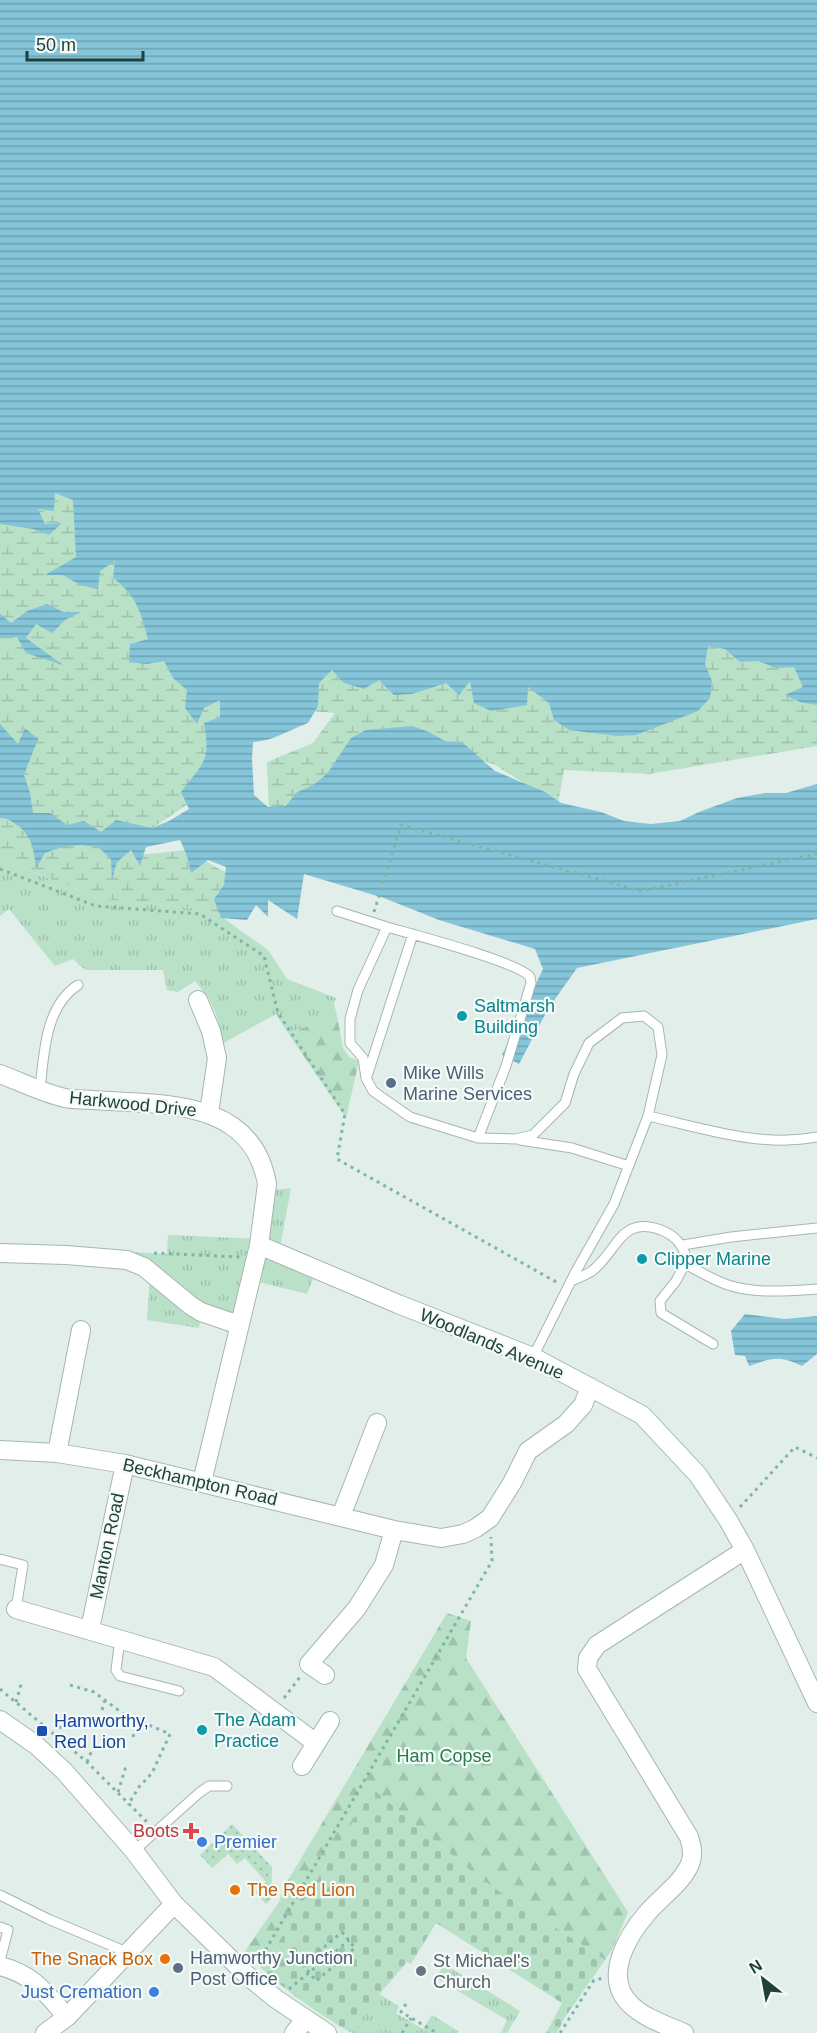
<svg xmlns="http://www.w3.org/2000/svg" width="817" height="2033" font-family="Helvetica,sans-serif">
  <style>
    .grass { fill: url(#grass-tufts) }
    .forest { fill: url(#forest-firs) }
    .wetland { fill: url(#wetland-marsh) }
    .cemetery { fill: url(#cemetery-stones) }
    .garden { fill: url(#garden-dots) }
    .water { fill: url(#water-rules) }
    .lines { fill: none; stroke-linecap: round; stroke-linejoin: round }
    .lane-casing { stroke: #a4b7b2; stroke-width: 11 }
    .street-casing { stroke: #a4b7b2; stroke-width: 20 }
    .secondary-casing { stroke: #9fbbb3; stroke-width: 20 }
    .path { stroke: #7fb5a9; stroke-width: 3; stroke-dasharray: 3 4.5; stroke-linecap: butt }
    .lane { stroke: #fff; stroke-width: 9 }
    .street { stroke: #fff; stroke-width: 18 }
    .secondary { stroke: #fff; stroke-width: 18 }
    .culture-dot { fill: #0f9aa8; stroke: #f3faf7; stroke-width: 2 }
    .service-dot { fill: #5c6f8a; stroke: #f3faf7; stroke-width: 2 }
    .transit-dot { fill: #1a4fb4; stroke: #f3faf7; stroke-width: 2 }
    .health-dot { fill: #e0444e; stroke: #f3faf7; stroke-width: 2 }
    .shop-dot { fill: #3f7fe0; stroke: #f3faf7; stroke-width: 2 }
    .food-dot { fill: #e8710a; stroke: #f3faf7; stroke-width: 2 }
    .worship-dot { fill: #6b7280; stroke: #f3faf7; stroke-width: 2 }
    .labels { text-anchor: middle; stroke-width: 4.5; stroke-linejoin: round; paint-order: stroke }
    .culture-label { font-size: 18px; fill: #0d838f; stroke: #f3faf7; text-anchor: start }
    .service-label { font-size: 18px; fill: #4e5e75; stroke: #f3faf7; text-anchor: start }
    .street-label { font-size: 18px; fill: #20413b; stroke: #f3faf7 }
    .transit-label { font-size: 18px; fill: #164399; stroke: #f3faf7; text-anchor: start }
    .park-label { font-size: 18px; fill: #257d4e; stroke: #f3faf7 }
    .health-label { font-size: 18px; fill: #be3a42; stroke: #f3faf7; text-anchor: end }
    .shop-label { font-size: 18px; fill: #366cbe; stroke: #f3faf7; text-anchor: start }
    .food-label { font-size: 18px; fill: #c56008; stroke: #f3faf7; text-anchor: start }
    .worship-label { font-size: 18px; fill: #5b616d; stroke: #f3faf7; text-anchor: start }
  </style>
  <defs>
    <pattern id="grass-tufts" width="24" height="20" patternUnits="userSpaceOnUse" patternTransform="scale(1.5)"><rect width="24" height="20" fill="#b9e1c7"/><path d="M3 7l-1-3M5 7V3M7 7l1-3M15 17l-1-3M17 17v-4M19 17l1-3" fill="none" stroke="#9fc2ac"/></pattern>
    <pattern id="forest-firs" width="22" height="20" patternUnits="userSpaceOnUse" patternTransform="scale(1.5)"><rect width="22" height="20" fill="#b9e1c7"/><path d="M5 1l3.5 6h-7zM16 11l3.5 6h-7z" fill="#9fc2ac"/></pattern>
    <pattern id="wetland-marsh" width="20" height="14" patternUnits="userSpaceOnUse" patternTransform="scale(1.5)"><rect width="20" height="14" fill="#b9e1c7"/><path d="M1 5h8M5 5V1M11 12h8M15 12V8" fill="none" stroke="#9fc2ac"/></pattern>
    <pattern id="cemetery-stones" width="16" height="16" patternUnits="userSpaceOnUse" patternTransform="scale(1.5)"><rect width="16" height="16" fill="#b9e1c7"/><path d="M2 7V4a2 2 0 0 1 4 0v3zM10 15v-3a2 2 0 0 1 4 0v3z" fill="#9fc2ac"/></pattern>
    <pattern id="garden-dots" width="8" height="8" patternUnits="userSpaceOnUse" patternTransform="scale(1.5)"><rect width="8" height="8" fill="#b9e1c7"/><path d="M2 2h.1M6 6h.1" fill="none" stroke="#9fc2ac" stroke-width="1.8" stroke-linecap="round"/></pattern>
    <pattern id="water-rules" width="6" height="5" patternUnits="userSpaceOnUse" patternTransform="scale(1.5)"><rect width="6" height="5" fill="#84c5d9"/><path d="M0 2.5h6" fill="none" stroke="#6ca2b1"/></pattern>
  </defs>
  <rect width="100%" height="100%" fill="#e2eeea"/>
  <path class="grass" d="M0 859 102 899 202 909 219 915 268 950 287 979 336 998 334 1003 337 1016 288 1033 276 1014 222 1044C219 1016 214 1003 195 981L178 992 167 990 163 970H85L73 959 55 966 9 909 0 916Z
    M291 1188 279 1253 317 1269 307 1294 250 1280 239 1325 201 1312 199 1328 147 1320 150 1272 131 1252 167 1254 168 1235 259 1239 266 1191Z
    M444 1964 520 2011 507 2033H501L507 2020 436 1978Z
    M379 1994 399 2006 396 2013 423 2029 432 2015 458 2031 457 2033H352L348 2031Z"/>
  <path class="forest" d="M337 1016 343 1048 349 1057 359 1061 346 1118 288 1033Z
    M447 1613 471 1621 466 1658 628 1912 612 1950 605 1960 479 1878 373 1789 262 1969 245 1951 279 1902 284 1887Z"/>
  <path class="wetland" d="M817 460V746L649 774 564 770 558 804 495 765 403 732 301 815 269 813 267 762 313 743 335 713 296 710 230 711 188 804 142 835 139 855 186 850 239 880 219 915 202 909 102 899 0 859V461Z"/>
  <path class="cemetery" d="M373 1789 479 1878 605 1960 565 2017 557 2033H546L562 2003 436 1923 411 1964 407 1962 348 2031C317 2013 289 1993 262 1969Z"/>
  <path class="garden" d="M232 1824 272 1867 271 1899 266 1904 255 1892 266 1882 245 1858 237 1864 228 1854 212 1868 200 1855Z"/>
  <path class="water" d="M0 0H817V705L800 702 785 695 803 687 794 667 776 668 758 661 740 662 725 649 708 646 705 664 712 681 710 698 698 711 636 735 617 736 569 730 554 720 549 703 528 687 527 705 491 711 474 703 470 681 459 695 446 683 412 694 394 695 379 680 364 689 344 683 332 670 319 683 318 706 308 723C287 731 276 740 253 742L252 759 254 795 268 807 286 806 296 793 313 785 327 774 351 738 366 730 412 726 429 732 445 741 463 743 495 771 545 792 561 803 601 812 624 821 651 824 680 821 699 812 737 798 765 793H786L817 784V919L577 968 548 1009 519 1064 502 1055 543 969 535 949 439 920 384 898 304 874 297 919 268 900V917L256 905 247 920 221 918 214 899 224 885 226 867 208 860 191 873 187 856 180 840 146 847 140 866 131 850 117 862 112 879 111 859 98 847 80 845 62 847 45 853 36 868C34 850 32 836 17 825 11 821 8 818 0 818V724L18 744 25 728 38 739 24 775 30 793 33 813H50L67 825 84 821 101 832 116 820 152 828 169 821 189 809 181 792C203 763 211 762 204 723L220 717V700L204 708 197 724 185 708 187 690 173 678 164 661 147 664 129 662 130 644 148 639C141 612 136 595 113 578L115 561 100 571 98 589 80 585 63 575H45L76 557 73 500 55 493 54 511 38 509 45 524 62 523 49 535 33 529 0 524Z
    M47 604 63 612H81L65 620 52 633 36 624 26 638 63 665 26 653 17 637 0 638V614L11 623 27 611Z
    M745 1314 785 1319 817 1316V1354L802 1366C779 1355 772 1358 749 1366L745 1356 735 1355 731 1331Z"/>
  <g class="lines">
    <g class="lane-casing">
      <path id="lane" d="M337 911 387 927 358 990 350 1019V1043L363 1058 366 1078 373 1091 410 1117 478 1138 515 1139 533 1135 565 1103 574 1074 589 1043 622 1018 644 1016 658 1027 662 1055 648 1116
        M387 927C411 934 519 962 530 977L531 983 506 1066 478 1138
        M367 1076 413 934
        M40 1089C44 1054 45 1006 78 985
        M520 1140 572 1148 629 1166
        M683 1245 731 1237 817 1228
        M685 1264C699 1271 713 1280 728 1285 756 1294 787 1291 817 1289
        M571 1281C578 1278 586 1275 592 1271 618 1251 620 1215 661 1230 676 1236 683 1245 687 1260L676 1281 660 1301 661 1313 713 1344
        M533 1357 575 1273 614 1204 648 1116C703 1128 761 1148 817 1137
        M0 1559 23 1565 16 1609
        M120 1639 116 1670 120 1676 179 1691
        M134 1851 199 1793 209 1786H227
        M0 1895 48 1919 129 1953
        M0 1927 8 1930 0 1961"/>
    </g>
    <g class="street-casing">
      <path id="street" d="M198 1000 211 1031 217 1058 209 1113
        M0 1074C21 1082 43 1093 65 1098 74 1100 84 1099 93 1100 160 1105 252 1097 267 1184L259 1245 202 1482
        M259 1245 398 1304 533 1357 642 1415 698 1475 728 1520 745 1550 817 1703
        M0 1253 66 1255 127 1260 144 1267 190 1305 201 1312 239 1325
        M0 1450 57 1453 125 1464 394 1530 441 1538 463 1534 476 1528 490 1518 512 1483 528 1451 566 1424 583 1405 590 1387
        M57 1453 81 1330
        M341 1516 377 1423
        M16 1609 214 1667 316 1743
        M90 1629 125 1464
        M325 1675 309 1664 357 1608 384 1565 394 1530
        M302 1766 330 1721
        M0 1966C34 1975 45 1992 67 2017
        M45 2033 67 2017 174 1904
        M294 2033 305 2020
        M684 2033C666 2025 646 2019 631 2005 602 1978 627 1936 648 1912 661 1897 682 1883 690 1864 694 1855 692 1846 689 1837L587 1669 588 1658 597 1645 745 1550"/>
    </g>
    <g class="secondary-casing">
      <path id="secondary" d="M0 1720 36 1745 64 1771 134 1851 174 1904 249 1977 276 1999 327 2033"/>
    </g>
    <path class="path" d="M0 869 96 906 200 914 264 956 278 1013 345 1114 337 1159 558 1283
      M374 912 401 825 641 891 817 854
      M154 1253 240 1257
      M740 1507 795 1447 817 1458
      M70 1685 94 1692 125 1715 170 1734 152 1773 139 1787 128 1805
      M0 1689 87 1762 147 1822
      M284 1698 300 1677
      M16 1702 22 1681
      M102 1710 105 1700
      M58 1736 63 1718
      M133 1737 137 1721
      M87 1762 95 1743
      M118 1792 126 1766
      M342 1932 355 1948 316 1981 303 1965Z
      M329 1954 331 1957 329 1960 326 1957Z
      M330 1956 349 1940
      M258 1963 492 1561 491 1537
      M289 1989 327 1958
      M406 2004 401 2012 437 2033
      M402 2033 411 2018
      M560 2033 594 1980 604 1978"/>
    <use href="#lane" class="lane"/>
    <use href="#street" class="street"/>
    <use href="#secondary" class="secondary"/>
  </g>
  <g class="culture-dot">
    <circle cx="462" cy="1016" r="6"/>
    <circle cx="642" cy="1259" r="6"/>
    <circle cx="202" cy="1730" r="6"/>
  </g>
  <g class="service-dot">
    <circle cx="391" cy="1083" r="6"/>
    <circle cx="178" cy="1968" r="6"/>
  </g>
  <rect class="transit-dot" x="36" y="1725" width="12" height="12" rx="3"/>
  <path class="health-dot" d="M188 1822h6v6h6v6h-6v6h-6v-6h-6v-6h6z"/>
  <g class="shop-dot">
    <circle cx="202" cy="1842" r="6"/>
    <circle cx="154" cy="1992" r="6"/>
  </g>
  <g class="food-dot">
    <circle cx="235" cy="1890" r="6"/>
    <circle cx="165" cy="1959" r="6"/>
  </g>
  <circle class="worship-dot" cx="421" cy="1971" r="6"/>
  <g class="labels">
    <g class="culture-label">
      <text x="474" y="1012">Saltmarsh<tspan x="474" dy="21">Building</tspan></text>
      <text x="654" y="1265">Clipper Marine</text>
      <text x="214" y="1726">The Adam<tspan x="214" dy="21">Practice</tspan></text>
    </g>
    <g class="service-label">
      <text x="403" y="1079">Mike Wills<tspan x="403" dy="21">Marine Services</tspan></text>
      <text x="190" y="1964">Hamworthy Junction<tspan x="190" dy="21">Post Office</tspan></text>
    </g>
    <g class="street-label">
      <text transform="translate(133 1104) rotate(6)" y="6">Harkwood Drive</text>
      <text transform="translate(492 1344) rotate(23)" y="6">Woodlands Avenue</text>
      <text transform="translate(200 1482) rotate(13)" y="6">Beckhampton Road</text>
      <text transform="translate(107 1546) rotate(-78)" y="6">Manton Road</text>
    </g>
    <g class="transit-label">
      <text x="54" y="1727">Hamworthy,<tspan x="54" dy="21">Red Lion</tspan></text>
    </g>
    <g class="park-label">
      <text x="444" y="1762">Ham Copse</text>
    </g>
    <g class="health-label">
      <text x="179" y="1837">Boots</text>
    </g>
    <g class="shop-label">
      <text x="214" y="1848">Premier</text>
      <text x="142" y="1998" text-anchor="end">Just Cremation</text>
    </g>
    <g class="food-label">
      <text x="247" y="1896">The Red Lion</text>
      <text x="153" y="1965" text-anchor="end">The Snack Box</text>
    </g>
    <g class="worship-label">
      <text x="433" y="1967">St Michael's<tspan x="433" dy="21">Church</tspan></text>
    </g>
  </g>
  <g transform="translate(763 1979) rotate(329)" stroke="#f3faf7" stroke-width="4.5" paint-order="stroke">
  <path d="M0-4.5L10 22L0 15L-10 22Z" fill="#20413b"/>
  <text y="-9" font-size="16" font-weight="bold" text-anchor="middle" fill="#20413b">N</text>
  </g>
  <path d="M27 51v9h116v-9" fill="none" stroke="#20413b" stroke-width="3"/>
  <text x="36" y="51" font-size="18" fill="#20413b" stroke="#f3faf7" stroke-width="4.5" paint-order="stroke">50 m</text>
</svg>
